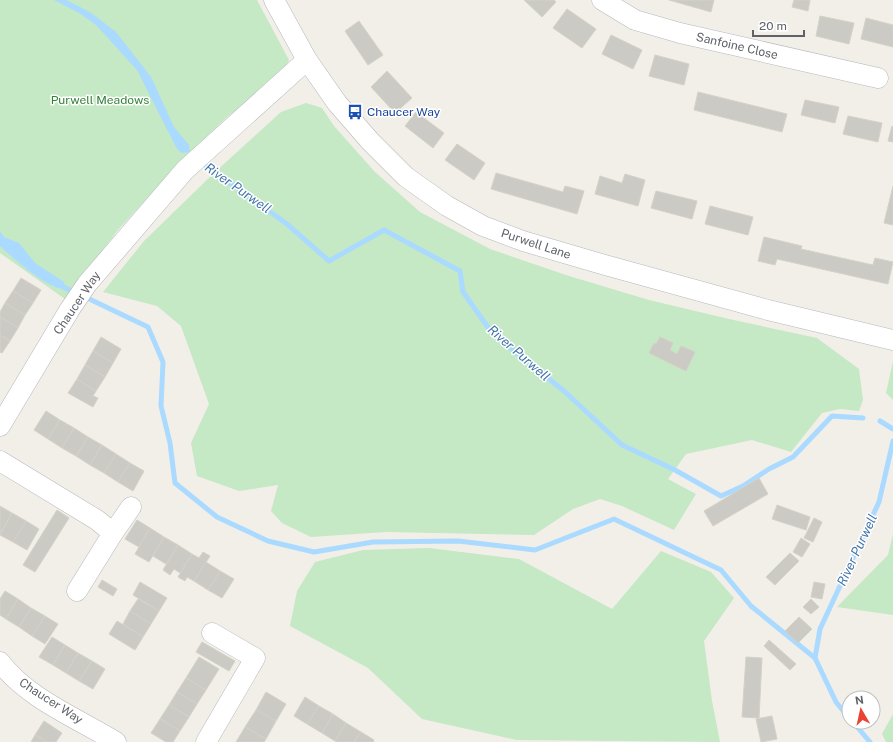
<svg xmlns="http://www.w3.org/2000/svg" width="893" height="742" viewBox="0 0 893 742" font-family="'Public Sans',sans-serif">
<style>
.green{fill:#c5e8c5}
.water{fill:#aadaff}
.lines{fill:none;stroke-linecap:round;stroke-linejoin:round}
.stream{stroke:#aadaff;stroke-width:5}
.building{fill:#cccac5;stroke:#d6d1c6}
.minor-casing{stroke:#b5b8bc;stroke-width:21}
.minor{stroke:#fff;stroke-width:20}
.labels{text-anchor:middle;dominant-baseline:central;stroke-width:3;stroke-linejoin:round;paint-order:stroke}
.street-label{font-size:12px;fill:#5f6368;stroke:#fff}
.park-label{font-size:12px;fill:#348238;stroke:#fff}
.transit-label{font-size:12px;fill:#164399;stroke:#fff;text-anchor:start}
.water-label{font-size:13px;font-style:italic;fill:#4174aa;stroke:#fff}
</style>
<rect width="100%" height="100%" fill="#f1efe8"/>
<g class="green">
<polygon points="0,0 257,0 289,60 282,74 227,117 180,162 118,230 65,299 0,253"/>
<polygon points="306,103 322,108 334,126 375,172 420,212 490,249 569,276 649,300 729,319 817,338 859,369 863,400 859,411 840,409 822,413 791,452 752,440 686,454 668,479 696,494 674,530 622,506 600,499 573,509 534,535 386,532 311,537 282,523 271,511 278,485 239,491 197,476 191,443 209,404 181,326 157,306 103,292 144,241 214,173 281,112"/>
<polygon points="893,361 893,400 886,393"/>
<polygon points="893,534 893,615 837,607 888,555"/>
<polygon points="429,548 519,559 612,609 661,551 711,572 734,598 704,641 712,701 720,742 517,740 422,719 368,668 290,626 297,591 315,562 363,550"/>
<polygon points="893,714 893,742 886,742 882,734"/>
</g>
<g class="water">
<polygon points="54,0 66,0 90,12 116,32 151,77 174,127 189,145 190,152 181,153 176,147 137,70 96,25 79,13"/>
<path d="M0,231L4,237L19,243L35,263L64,282L65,288C50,292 11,256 0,246Z"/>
</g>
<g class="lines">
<g class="stream">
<polyline points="201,162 287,224 329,261 384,230 460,271 463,292 492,333 564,391 622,445 675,470 721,496 743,486 769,469 793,457 832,416 863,418"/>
<polyline points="59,285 76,293"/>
<polyline points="83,296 148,327 163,362 161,406 170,443 175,483 217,517 268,541 314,552 373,542 458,541 535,550 614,519 721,570 751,606 815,658 836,702 849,718"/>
<polyline points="880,421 893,429"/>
<polyline points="815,658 820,629 879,502 893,441"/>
<polyline points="853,722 870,742"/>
</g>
</g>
<g class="building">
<polygon points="524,0 554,0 556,2 542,17"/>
<polygon points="669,0 714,0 711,12"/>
<polygon points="794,0 810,0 808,11 792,7"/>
<polygon points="567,9 596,29 582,48 553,28"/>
<polygon points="820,16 854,23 849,44 816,36"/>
<polygon points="866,18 893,25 893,47 861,39"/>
<polygon points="359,21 383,55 368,65 345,31"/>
<polygon points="611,35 642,50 633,69 602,54"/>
<polygon points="655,55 689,64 684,85 649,76"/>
<polygon points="387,71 412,98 395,113 371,87"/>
<polygon points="698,92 787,114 782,132 694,110"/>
<polygon points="805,100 839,107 835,123 801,115"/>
<polygon points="416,112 444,133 433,148 405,126"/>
<polygon points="848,116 882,123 878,142 843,134"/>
<polygon points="892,126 893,127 893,142 888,141"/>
<polygon points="457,144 485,163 474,180 445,160"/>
<polygon points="496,173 563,192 565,186 584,191 577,214 491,189"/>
<polygon points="625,174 645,180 638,206 595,194 600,176 622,183"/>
<polygon points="893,186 893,225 884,223"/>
<polygon points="656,191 697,201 692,219 651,208"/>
<polygon points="710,206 753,217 748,235 705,224"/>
<polygon points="764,237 802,246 801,249 873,265 875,258 893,262 888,284 777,259 775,265 758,261"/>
<polygon points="21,278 41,290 33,303 13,291"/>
<polygon points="13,291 33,303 25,315 5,303"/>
<polygon points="5,303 25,315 18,328 0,317 0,312"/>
<polygon points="0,317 18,328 10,341 0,335"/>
<polygon points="0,335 10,341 2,353 0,352"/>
<polygon points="101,337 121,349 113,363 93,351"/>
<polygon points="660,337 673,343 670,350 677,354 681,346 695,352 686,371 649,353 654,343 656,344"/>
<polygon points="93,351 113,363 105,377 85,365"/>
<polygon points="85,365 105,377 96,391 77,379"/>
<polygon points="77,379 96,391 93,396 98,398 93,407 68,393"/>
<polygon points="46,411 60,420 48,439 34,430"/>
<polygon points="60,420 74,428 62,448 48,439"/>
<polygon points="74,428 88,437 76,456 62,448"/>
<polygon points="88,437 102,445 90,465 76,456"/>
<polygon points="102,445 116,454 104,473 90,465"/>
<polygon points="116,454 130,463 118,482 104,473"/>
<polygon points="130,463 144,471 133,491 118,482"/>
<polygon points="759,478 768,494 713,526 704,511"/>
<polygon points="777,505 810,517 806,530 772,519"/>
<polygon points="0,506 12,513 0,534"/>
<polygon points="57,510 69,518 35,572 23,565"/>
<polygon points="12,513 26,521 13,542 0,535"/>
<polygon points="814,518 822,522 813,542 804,538"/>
<polygon points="137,520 150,528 139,547 125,539"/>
<polygon points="26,521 39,529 27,550 13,542"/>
<polygon points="150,528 164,537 149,562 135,554"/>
<polygon points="164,537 178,545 166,564 153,556"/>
<polygon points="801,538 810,544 802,557 793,552"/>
<polygon points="178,545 192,554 180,573 174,569 170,575 163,570"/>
<polygon points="203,552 210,556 194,581 187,577 185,581 178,577 192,554 199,558"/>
<polygon points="790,553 799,561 775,585 766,577"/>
<polygon points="206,562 220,571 208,590 194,581"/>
<polygon points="220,571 234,579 222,598 208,590"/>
<polygon points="102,580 117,589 113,596 98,587"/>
<polygon points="140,582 167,598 159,611 133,595"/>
<polygon points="814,582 825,584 822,599 811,597"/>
<polygon points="5,591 18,599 6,619 0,615 0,599"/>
<polygon points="18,599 31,608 19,627 6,619"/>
<polygon points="138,599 159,611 151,624 130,611"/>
<polygon points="811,599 819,607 811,614 803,607"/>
<polygon points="31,608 45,616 32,636 19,627"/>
<polygon points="130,611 151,624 143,637 123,624"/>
<polygon points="45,616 58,624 45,644 32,636"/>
<polygon points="799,617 812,629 798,643 785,631"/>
<polygon points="117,621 143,637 135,650 109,634"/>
<polygon points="52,637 65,645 53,665 39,657"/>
<polygon points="769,640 796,664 790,670 764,646"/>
<polygon points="202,642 235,661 229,671 196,652"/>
<polygon points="65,645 78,653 66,673 53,665"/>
<polygon points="78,653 92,661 79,681 66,673"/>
<polygon points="199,657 219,669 206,690 186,678"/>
<polygon points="746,657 762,658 759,718 742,717"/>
<polygon points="92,661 105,669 93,689 79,681"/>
<polygon points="186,678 206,690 197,704 177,692"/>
<polygon points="177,692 197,704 189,717 169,705"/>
<polygon points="266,692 286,704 276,721 256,710"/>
<polygon points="305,697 319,706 307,724 294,716"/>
<polygon points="169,705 189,717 180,731 160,719"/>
<polygon points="319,706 333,714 322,733 307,724"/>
<polygon points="256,710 276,721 266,739 245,727"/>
<polygon points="333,714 346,723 335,741 322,733"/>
<polygon points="772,716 777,739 761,742 756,719"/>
<polygon points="160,719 180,731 173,742 166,742 151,733"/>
<polygon points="44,721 62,733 56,742 47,742 35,735"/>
<polygon points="346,723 361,732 354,742 337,742 335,741"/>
<polygon points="245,727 266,739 264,742 236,742"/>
<polygon points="361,732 374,740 373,742 354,742"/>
<polygon points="35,735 47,742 31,742"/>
</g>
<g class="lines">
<defs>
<g id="minor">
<polyline points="274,0 307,60 337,103 370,141 406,177 447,206 483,226 523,241 605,265 768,310 893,340"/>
<polyline points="602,0 635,20 680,33 878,78"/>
<polyline points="0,426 70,309 87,284 185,170 307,60"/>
<polyline points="0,461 97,520 113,533 77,591"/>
<polyline points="113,533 131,507"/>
<path d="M0,662C28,699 77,718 116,742"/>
<polyline points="206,742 255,658 212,633"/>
</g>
</defs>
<use href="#minor" class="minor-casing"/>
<use href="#minor" class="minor"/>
</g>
<defs>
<symbol id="bus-bare" viewBox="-9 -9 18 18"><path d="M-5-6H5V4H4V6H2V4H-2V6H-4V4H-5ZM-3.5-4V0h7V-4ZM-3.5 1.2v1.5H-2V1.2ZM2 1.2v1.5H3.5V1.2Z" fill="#1a4fb4" stroke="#fff" stroke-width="2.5" paint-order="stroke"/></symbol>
</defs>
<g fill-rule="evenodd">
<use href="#bus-bare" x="344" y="101" width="22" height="22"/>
</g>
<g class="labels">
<g class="street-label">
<text transform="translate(737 46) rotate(13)">Sanfoine Close</text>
<text transform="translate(536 244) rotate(18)">Purwell Lane</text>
<text transform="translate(77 303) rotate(-56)">Chaucer Way</text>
<text transform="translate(51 701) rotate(33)">Chaucer Way</text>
</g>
<g class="park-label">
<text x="100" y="100">Purwell Meadows</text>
</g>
<g class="transit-label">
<text x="367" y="112">Chaucer Way</text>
</g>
<g class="water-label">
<text transform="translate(238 188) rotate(35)">River Purwell</text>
<text transform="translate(519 353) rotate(41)">River Purwell</text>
<text transform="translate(857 550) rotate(-65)">River Purwell</text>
</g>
</g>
<g transform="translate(861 710) rotate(351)"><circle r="19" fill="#ffffff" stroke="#bfc1c3"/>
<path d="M0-3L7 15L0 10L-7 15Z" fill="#ea4335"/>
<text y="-6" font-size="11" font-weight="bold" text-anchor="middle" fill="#5f6368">N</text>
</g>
<path d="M753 30v6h51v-6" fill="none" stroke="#5f6368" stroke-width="2"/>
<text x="759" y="30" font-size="12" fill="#5f6368" stroke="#ffffff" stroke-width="3" paint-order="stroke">20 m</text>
</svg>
